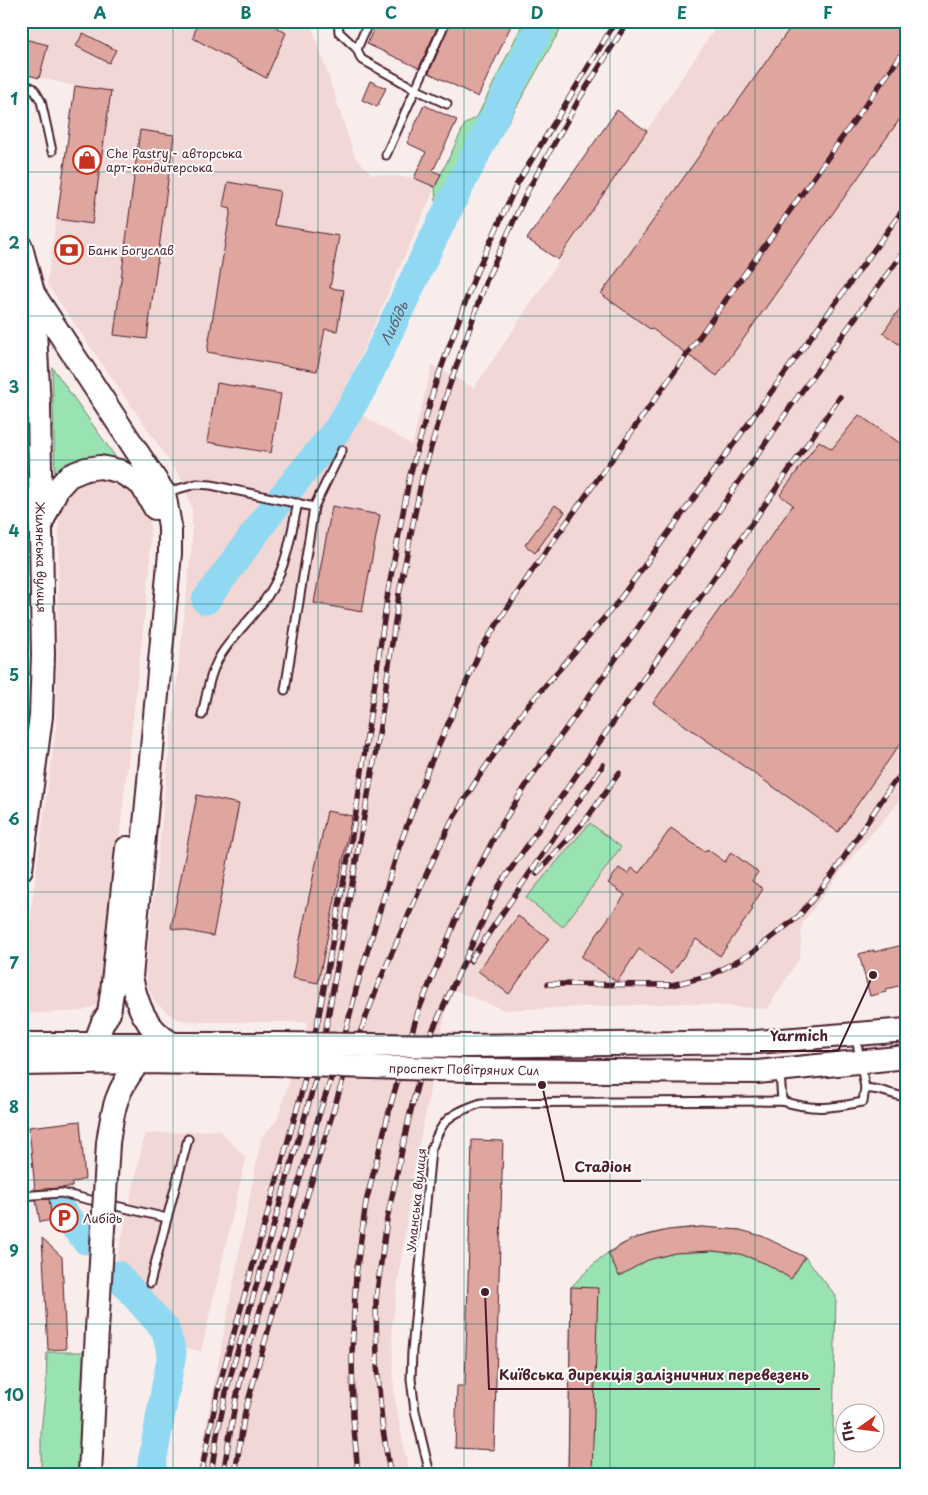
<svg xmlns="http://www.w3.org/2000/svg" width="928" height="1495" viewBox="0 0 928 1495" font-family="'Playpen Sans',sans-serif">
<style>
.built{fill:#f1d7d5}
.green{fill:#99e2b1;stroke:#72806e}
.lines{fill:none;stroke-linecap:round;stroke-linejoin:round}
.river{stroke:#91d9f2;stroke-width:29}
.building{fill:#dfa59f;stroke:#4a1f2b}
.service-casing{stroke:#4a1f2b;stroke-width:11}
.primary-casing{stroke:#4a1f2b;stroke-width:26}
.service{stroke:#fff;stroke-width:7}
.primary{stroke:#fff;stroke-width:22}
.tram{stroke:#4a1f2b;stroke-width:1}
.rail-casing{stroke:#4a1f2b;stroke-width:5.5}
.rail{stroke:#fff;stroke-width:4;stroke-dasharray:11;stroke-linecap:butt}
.primary-bridge-casing{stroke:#4a1f2b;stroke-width:26;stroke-linecap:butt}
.primary-bridge{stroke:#fff;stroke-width:22}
.grid{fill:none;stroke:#0f766e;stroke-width:1;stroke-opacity:0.55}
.labels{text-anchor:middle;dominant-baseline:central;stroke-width:4;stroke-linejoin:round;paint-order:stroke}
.poi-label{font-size:12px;fill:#4a1f2b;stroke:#fff;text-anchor:start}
.street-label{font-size:12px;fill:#4a1f2b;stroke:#fff}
.water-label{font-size:14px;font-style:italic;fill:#5f5767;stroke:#fff}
.leader{fill:none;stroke:#4a1f2b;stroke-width:2}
.callout-dot{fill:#4a1f2b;stroke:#fff;stroke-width:2}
.callout-label{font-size:14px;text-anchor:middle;font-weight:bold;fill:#4a1f2b;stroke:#fff;stroke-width:4;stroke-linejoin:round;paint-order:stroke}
.neatline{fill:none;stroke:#0f766e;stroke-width:2}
.grid-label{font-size:16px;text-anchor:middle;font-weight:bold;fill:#0f766e}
</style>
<rect width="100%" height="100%" fill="#f9edec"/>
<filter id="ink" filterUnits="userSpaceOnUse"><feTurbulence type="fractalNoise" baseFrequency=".02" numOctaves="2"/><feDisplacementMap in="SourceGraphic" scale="10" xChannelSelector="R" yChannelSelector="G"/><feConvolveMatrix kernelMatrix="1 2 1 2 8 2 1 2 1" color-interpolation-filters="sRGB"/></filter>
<g filter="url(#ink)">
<g class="built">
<polygon points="21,21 311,21 313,30 355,157 372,174 414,178 435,187 340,402 412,445 432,365 474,388 720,21 907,21 907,793 855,853 802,924 800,957 767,1009 687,1003 504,1010 449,988 445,1015 414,1170 392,1325 394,1393 404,1449 410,1474 197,1474 261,1138 277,1120 308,1022 202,1022 180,1020 169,1014 155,1002 147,985 146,968 192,542 192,508 181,478 47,284 75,86 21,73"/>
<polygon points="115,476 141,492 150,516 150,568 106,955 98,1005 82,1011 22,1014 28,932 56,728 59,509 74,486 92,477"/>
<polygon points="219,1130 246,1158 201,1351 185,1348 173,1337 171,1316 117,1259 145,1134"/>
</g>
<g class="green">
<polygon points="524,21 565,21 496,143 482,158 471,185 458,208 447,222 437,217 435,187 465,124 477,117"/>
<polygon points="52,367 119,462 55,476"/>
<polygon points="590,823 621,847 563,927 526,898"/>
<path d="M702,1227L740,1230L805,1257L836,1296L832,1474H568L571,1287C583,1275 595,1261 609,1252C637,1233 669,1229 702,1227Z"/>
<polygon points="47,1352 90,1352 79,1474 41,1474 41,1431 46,1385"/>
</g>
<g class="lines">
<g class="river">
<path id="s1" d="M206,600L275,506L337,430L362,389L430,245L543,21"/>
<polyline points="58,1207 86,1240"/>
<polyline points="117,1275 165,1329 172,1353 150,1474"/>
</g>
</g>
<g class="building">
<polygon points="198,21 266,21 286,33 266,78 193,38"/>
<polygon points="377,21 440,21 419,68 367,44"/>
<polygon points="451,21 513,21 478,97 429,73"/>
<polygon points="795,21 907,21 907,109 717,376 651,328 650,329 601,294"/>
<polygon points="83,33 116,50 109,63 76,46"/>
<polygon points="21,38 48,45 39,78 21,73"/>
<polygon points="370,81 386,88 377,107 362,100"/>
<polygon points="75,86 111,91 92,224 57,219"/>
<polygon points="424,105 457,120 433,171 441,174 435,187 414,178 426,152 407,143"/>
<polygon points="617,110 647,131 558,260 527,239"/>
<polygon points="140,130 174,135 147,339 114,335"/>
<polygon points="228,182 280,191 274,225 339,236 330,288 344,290 337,331 325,329 317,371 207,352 231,208 223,206"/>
<polygon points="907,298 907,350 883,333"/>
<polygon points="217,383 281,394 271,453 207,442"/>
<polygon points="859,415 907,448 907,734 838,832 653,703 793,505 780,495 819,441 832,449"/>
<polygon points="555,505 565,512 535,553 525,545"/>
<polygon points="332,506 380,515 362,612 314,603"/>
<polygon points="197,795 239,804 213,936 171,928"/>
<polygon points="327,811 352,816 318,983 292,978"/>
<polygon points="671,828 705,852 707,849 725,862 731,852 758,872 752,881 763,889 751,908 753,909 720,956 696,939 672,973 639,949 617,982 581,957 625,895 608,883 619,868 628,874 632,868 639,873"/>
<polygon points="518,916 549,938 509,994 478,971"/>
<polygon points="907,944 907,984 886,989 886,992 870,996 859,954 874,950 874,952"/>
<polygon points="80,1121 85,1179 72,1183 72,1187 35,1190 29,1127"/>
<polygon points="472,1140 503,1141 494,1450 455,1448 457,1386 465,1386"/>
<polygon points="49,1199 52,1220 40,1222 36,1200"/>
<polygon points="702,1227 740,1230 762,1236 805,1257 791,1279 767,1264 740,1254 712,1251 675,1253 648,1260 619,1276 608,1253 632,1239 668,1230"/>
<polygon points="42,1238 62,1257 66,1349 48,1350"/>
<polygon points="571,1287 598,1288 592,1474 568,1474"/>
</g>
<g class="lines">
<defs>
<g id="service">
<polyline points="338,21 339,32 357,49 361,59 415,89 447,104"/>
<polyline points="357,49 369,21"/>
<polyline points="21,83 33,88 41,101 52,151"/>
<polyline points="386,155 446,21"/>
<polyline points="167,492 196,484 211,485 314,507"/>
<polyline points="285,690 314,507 342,450"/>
<path d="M202,715C207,693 210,669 224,650C242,625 266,605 278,577C289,554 292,528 298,503"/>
<polyline points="780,1073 782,1101"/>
<polyline points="865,1088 879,1090 907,1098"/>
<polyline points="21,1196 61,1193 167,1218"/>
<polyline points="150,1283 188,1139"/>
<path d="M430,1474L415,1411L411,1379L412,1351L431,1150C442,1119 449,1114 481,1103L782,1101C814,1111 830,1108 863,1102L865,1088L856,1037"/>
</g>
<g id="primary">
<path id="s2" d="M21,247L33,293L39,407L43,655L41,716L21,869"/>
<path d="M33,293L164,493L170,526V553L131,977C137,1005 145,1028 171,1043"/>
<polyline points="41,524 57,489 69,476 86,469 100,467 119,471 141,484 155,508"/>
<polyline points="95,1043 103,1022 109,1013 112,992 127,848"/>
<polyline points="21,1044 277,1044"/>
<polyline points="468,1046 756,1042 907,1030"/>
<polyline points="21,1064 139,1062 273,1064"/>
<polyline points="469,1070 757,1072 907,1057"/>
<path d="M108,1143C113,1108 116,1090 139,1062"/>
<polyline points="90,1474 97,1330"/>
</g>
</defs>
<use href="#service" class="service-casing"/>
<use href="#primary" class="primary-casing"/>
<use href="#service" class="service"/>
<use href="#primary" class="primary"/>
<polyline class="tram" points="21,369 21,720"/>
<defs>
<g id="rail">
<polyline points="537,873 585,821 619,773"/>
<polyline points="470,961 603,765"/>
<polyline points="548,984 672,985 711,975 752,953 799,916 833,874 891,786 907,768"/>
<polyline points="201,1474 219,1386 302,1091 318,1020 355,819 388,592 410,475 435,385 476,273 517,184 616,21"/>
<polyline points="211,1474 217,1435 227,1388 319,1067 379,734 399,594 422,478 448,390 486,281 527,192 578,101 628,21"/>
<polyline points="223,1474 236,1399 249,1347 320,1112 343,1042 358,982 399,847 428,769 482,647 534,568 907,47"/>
<polyline points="235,1474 245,1412 293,1242 345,1073 378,985 426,875 451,822 476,781 525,709 617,603 746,427 907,204"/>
<polyline points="358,1474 353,1417 352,1353 356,1275 366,1202 392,1100 418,1012 471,883 497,832 532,776 647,615 791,406 907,247"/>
<polyline points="390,1474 382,1423 377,1365 376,1299 387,1219 409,1118 429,1038 499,886 840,397"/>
</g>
</defs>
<use href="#rail" class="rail-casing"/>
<use href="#rail" class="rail"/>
<defs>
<g id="primary-bridge">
<polyline points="277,1044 468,1046"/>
<polyline points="273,1064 469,1070"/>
<polyline points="97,1330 108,1143"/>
</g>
</defs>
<use href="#primary-bridge" class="primary-bridge-casing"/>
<use href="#primary-bridge" class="primary-bridge"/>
</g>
</g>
<path class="grid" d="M173,21V1474M318,21V1474M464,21V1474M610,21V1474M755,21V1474M21,172H907M21,316H907M21,460H907M21,604H907M21,748H907M21,892H907M21,1036H907M21,1180H907M21,1324H907"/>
<defs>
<symbol id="shop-ring" viewBox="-11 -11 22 22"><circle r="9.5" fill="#fff" stroke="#c8321e" stroke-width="1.5"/><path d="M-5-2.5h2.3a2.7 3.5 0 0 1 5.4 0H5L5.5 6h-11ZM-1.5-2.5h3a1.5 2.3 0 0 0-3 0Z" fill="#c8321e"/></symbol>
<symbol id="bank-ring" viewBox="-11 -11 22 22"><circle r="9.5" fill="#fff" stroke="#c8321e" stroke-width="1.5"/><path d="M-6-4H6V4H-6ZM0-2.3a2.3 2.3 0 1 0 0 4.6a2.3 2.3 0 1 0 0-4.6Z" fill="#c8321e"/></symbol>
<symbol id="parking-ring" viewBox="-11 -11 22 22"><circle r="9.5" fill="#fff" stroke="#c8321e" stroke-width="1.5"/><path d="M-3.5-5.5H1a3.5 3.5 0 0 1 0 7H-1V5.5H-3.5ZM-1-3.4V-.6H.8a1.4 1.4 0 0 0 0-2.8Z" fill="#c8321e"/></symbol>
</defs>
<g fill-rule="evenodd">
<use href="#shop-ring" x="71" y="144" width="32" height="32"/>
<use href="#bank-ring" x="53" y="234" width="32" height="32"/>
<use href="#parking-ring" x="48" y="1202" width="32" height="32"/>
</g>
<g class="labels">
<g class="poi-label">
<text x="106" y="153">Che Pastry - авторська<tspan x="106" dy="14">арт-кондитерська</tspan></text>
<text x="88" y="250">Банк Богуслав</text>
<text x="83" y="1218">Либідь</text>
</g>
<g class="street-label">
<text stroke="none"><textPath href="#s2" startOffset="312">Жилянська вулиця</textPath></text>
<text transform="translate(464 1069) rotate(1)">проспект Повітряних Сил</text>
<text transform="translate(416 1200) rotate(-84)">Уманська вулиця</text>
</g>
<g class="water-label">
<text stroke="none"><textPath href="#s1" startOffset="336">Либідь</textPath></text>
</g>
</g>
<path class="leader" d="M873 975L838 1051H760M542 1085L564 1181H641M485 1292L489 1389H820"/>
<g class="callout-dot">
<circle cx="873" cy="975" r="5"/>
<circle cx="542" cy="1085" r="5"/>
<circle cx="485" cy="1292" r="5"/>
</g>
<g class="callout-label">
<text x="799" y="1041">Yarmich</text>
<text x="603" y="1172">Стадіон</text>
<text x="654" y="1380">Київська дирекція залізничних перевезень</text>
</g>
<rect width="928" height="1495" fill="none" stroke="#fff" stroke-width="55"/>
<g transform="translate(860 1428) rotate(256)"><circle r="24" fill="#ffffff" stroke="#b7a5aa"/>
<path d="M0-4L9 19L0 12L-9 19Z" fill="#c8321e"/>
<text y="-8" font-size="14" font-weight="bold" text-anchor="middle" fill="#4a1f2b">Пн</text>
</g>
<rect x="28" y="28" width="872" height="1440" class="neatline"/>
<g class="grid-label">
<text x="100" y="19">A</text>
<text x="246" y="19">B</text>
<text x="391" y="19">C</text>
<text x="537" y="19">D</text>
<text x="682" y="19">E</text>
<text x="828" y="19">F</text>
<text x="14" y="105">1</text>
<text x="14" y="249">2</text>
<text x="14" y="393">3</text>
<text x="14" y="537">4</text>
<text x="14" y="681">5</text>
<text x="14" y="825">6</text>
<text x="14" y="969">7</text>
<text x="14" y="1113">8</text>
<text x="14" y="1257">9</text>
<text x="14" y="1401">10</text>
</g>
</svg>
